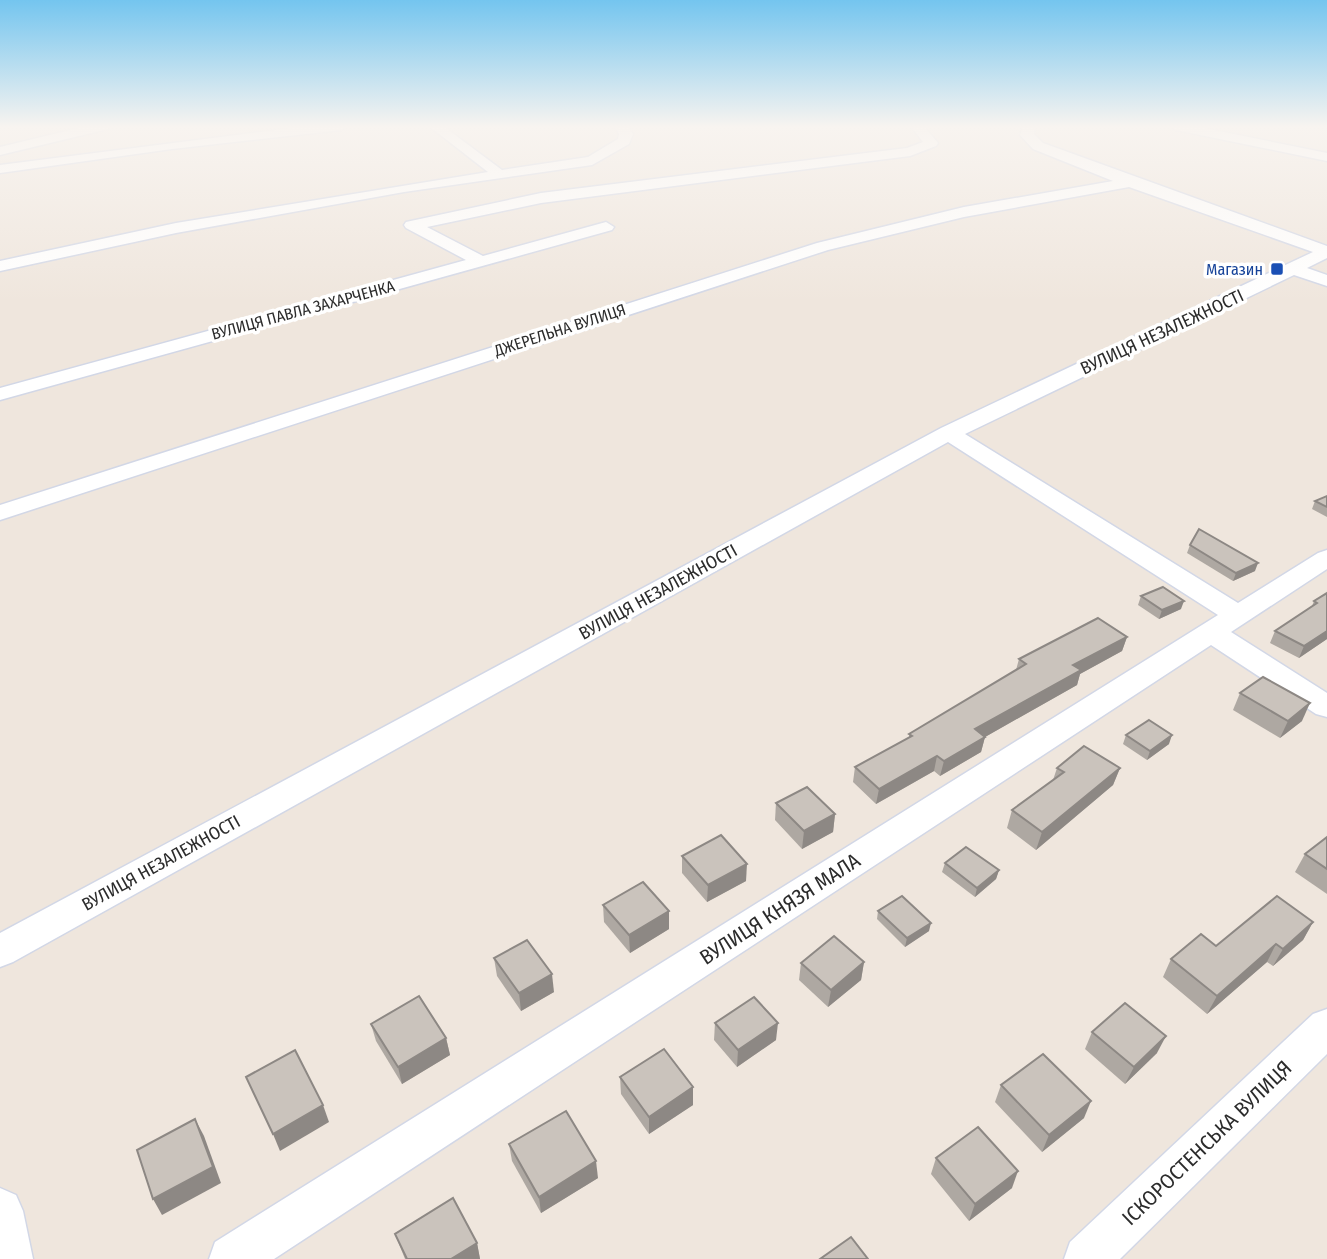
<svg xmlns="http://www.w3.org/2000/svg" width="1327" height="1259" viewBox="0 0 1327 1259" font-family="'Fira Sans Condensed',sans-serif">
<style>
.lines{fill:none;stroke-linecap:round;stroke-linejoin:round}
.street-casing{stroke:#d2d7e6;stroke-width:3}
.street{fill:#fff;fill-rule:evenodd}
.wall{fill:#aea8a2}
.shaded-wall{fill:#8d8884}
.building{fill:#cac3bc;stroke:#8d8884;stroke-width:2}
.transit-dot{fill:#1a4fb4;stroke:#fff;stroke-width:2.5}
.labels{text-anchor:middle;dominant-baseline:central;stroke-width:7;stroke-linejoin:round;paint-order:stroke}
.far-transit-label{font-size:16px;fill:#164399;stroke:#fff;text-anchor:end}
.far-street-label{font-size:16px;fill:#2c2c2c;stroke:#fff}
.street-label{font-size:18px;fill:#2c2c2c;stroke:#fff}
.near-street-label{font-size:21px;fill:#2c2c2c;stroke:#fff}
</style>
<rect width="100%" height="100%" fill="#efe6dd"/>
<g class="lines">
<defs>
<g id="street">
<polygon points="87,126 109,126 108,129 0,155 0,147"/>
<polygon points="308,126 348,126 342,130 172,149 0,173 0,165"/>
<polygon points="429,126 443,126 502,170 588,157 618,139 619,134 615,126 627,126 633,134 629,144 592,165 404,192 176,233 0,271 0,261 176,223 488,172"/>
<polygon points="915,126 928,126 926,129 938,143 936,146 910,156 541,203 427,227 483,256 606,222 614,227 612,230 0,400 0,388 466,260 406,228 404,225 406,222 541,193 907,148 923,142 913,129"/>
<polygon points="1023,126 1035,126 1034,134 1043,143 1327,246 1327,258 1307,268 1327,275 1327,286 1294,275 965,434 1238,603 1318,553 1327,550 1327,569 1231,632 1327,693 1327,717 1316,714 1211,645 274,1259 209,1259 215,1242 1218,615 948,442 13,962 0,967 0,933 941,428 1313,252 1129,187 964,217 828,250 0,520 0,505 817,243 964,207 1113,181 1033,149 1020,135"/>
<polygon points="1170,126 1194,126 1327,153 1327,161 1176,130"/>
<polygon points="1327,1009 1327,1054 1120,1259 1064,1259 1070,1242 1313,1014"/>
<polygon points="0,1188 16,1195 23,1211 33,1259 0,1259"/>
</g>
</defs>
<use href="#street" class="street-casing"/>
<use href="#street" class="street"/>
</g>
<g class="wall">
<polygon points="1327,496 1327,517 1312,509 1315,501"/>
<polygon points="1190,545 1255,571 1233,581 1187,553"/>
<polygon points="1327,593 1327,639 1299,658 1270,643 1275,631 1312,606 1314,601"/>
<polygon points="1141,596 1181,609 1159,619 1138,605"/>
<polygon points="1127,637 1122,651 1080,674 1077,685 985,737 981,752 940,776 934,771 876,804 853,782 855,767 909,738 909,734 1016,670 1019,659"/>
<polygon points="1240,693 1302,721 1280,738 1233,710"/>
<polygon points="1126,735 1169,744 1147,760 1123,744"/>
<polygon points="1057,768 1120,768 1113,785 1036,850 1007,828 1012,810 1053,780"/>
<polygon points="776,803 835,814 833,832 802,849 775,820"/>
<polygon points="1327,837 1327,894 1295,872 1305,854"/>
<polygon points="682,856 746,881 707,902 682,873"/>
<polygon points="945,863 999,870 996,879 975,897 942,872"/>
<polygon points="603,905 669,911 669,929 630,953 604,922"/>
<polygon points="878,911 929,931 905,947 877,919"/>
<polygon points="1313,922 1303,940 1273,966 1267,962 1207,1014 1163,977 1171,959 1216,946"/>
<polygon points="494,958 554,992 521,1011 497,976"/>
<polygon points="864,962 861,980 828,1007 799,980 801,963"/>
<polygon points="715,1023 776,1040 737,1067 714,1040"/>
<polygon points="371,1024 446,1038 450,1055 402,1084 376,1041"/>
<polygon points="1092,1032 1157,1053 1125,1084 1085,1049"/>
<polygon points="620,1077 693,1105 649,1134 621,1094"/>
<polygon points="1001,1085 1084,1118 1042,1152 995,1102"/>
<polygon points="509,1144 598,1178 541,1213 512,1161"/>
<polygon points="936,1158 1012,1188 969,1221 931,1174"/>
<polygon points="395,1234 477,1243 480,1259 405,1259"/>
</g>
<g class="shaded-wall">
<polygon points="1258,563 1255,571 1233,581 1236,573"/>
<polygon points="1184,601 1181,609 1159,619 1162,610"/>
<polygon points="1327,631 1327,639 1299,658 1304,646"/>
<polygon points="1127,637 1122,651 1080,674 1077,685 985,737 981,752 940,776 944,761 975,729 1073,665"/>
<polygon points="1310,703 1302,721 1280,738 1288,721"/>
<polygon points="1172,735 1169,744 1147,760 1150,751"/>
<polygon points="937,756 934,771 876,804 879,789"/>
<polygon points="1120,768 1113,785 1036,850 1042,832"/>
<polygon points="835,814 833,832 802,849 804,831"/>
<polygon points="747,864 746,881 707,902 708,885"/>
<polygon points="999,870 996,879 975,897 977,888"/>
<polygon points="669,911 669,929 630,953 629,935"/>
<polygon points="1313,922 1303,940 1273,966 1283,949"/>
<polygon points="931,923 929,931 905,947 907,938"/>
<polygon points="1276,944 1267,962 1207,1014 1217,996"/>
<polygon points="864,962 861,980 828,1007 831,990"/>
<polygon points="552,974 554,992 521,1011 519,993"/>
<polygon points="778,1023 776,1040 737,1067 738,1050"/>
<polygon points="1166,1036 1157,1053 1125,1084 1134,1067"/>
<polygon points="446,1038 450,1055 402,1084 398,1067"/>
<polygon points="693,1087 693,1105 649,1134 649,1117"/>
<polygon points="1091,1101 1084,1118 1042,1152 1049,1135"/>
<polygon points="323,1105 329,1122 280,1151 273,1134"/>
<polygon points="195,1119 204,1136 221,1183 162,1215 153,1199"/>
<polygon points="596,1161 598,1178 541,1213 539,1197"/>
<polygon points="1018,1171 1012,1188 969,1221 975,1204"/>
<polygon points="477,1243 480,1259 451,1259"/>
</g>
<g class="building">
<polygon points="1327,496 1327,507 1315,501"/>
<polygon points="1199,529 1258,563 1236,573 1190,545"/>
<polygon points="1163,587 1184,601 1162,610 1141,596"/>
<polygon points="1327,593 1327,631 1304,646 1275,631 1317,603 1314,601"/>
<polygon points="1098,618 1127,637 1073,665 1081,670 975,729 985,737 944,761 937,756 879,789 855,767 912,736 909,734 1026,664 1019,659"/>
<polygon points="1263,677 1310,703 1288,721 1240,693"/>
<polygon points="1149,720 1172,735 1150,751 1126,735"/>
<polygon points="1084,746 1120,768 1042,832 1012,810 1064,772 1057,768"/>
<polygon points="807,787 835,814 804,831 776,803"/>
<polygon points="721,835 747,864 708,885 682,856"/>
<polygon points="1327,837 1327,869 1305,854"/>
<polygon points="966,847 999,870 977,888 945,863"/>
<polygon points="643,882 669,911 629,935 603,905"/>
<polygon points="902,896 931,923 907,938 878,911"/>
<polygon points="1277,896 1313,922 1283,949 1276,944 1217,996 1171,959 1201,934 1216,946"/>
<polygon points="834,936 864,962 831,990 801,963"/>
<polygon points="527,940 552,974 519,993 494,958"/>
<polygon points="419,996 446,1038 398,1067 371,1024"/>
<polygon points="754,997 778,1023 738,1050 715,1023"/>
<polygon points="1125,1003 1166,1036 1134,1067 1092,1032"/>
<polygon points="664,1049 693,1087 649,1117 620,1077"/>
<polygon points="295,1050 323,1105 273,1134 246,1077"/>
<polygon points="1043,1054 1091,1101 1049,1135 1001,1085"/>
<polygon points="566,1111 596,1161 539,1197 509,1144"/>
<polygon points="195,1119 213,1167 153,1199 137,1150"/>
<polygon points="978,1127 1018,1171 975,1204 936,1158"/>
<polygon points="453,1198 477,1243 451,1259 407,1259 395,1234"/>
<polygon points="851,1237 868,1259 820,1259"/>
</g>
<linearGradient id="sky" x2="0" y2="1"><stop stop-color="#74c5ef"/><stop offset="0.42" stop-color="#f8f4f0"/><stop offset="1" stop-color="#f8f4f0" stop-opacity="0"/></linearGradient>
<rect width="1327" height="302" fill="url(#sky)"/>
<rect class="transit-dot" x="1270" y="262" width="14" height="14" rx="3.5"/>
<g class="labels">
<g class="far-transit-label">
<text x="1263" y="269">Магазин</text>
</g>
<g class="far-street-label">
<text transform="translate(303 310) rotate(-15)">ВУЛИЦЯ ПАВЛА ЗАХАРЧЕНКА</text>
<text transform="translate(560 330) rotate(-18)">ДЖЕРЕЛЬНА ВУЛИЦЯ</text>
</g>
<g class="street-label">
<text transform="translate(1162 332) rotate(-25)">ВУЛИЦЯ НЕЗАЛЕЖНОСТІ</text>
<text transform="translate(658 592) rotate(-29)">ВУЛИЦЯ НЕЗАЛЕЖНОСТІ</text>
<text transform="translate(161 863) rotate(-29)">ВУЛИЦЯ НЕЗАЛЕЖНОСТІ</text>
</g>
<g class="near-street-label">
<text transform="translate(780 909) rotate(-33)">ВУЛИЦЯ КНЯЗЯ МАЛА</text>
<text transform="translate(1207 1143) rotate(-44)">ІСКОРОСТЕНСЬКА ВУЛИЦЯ</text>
</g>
</g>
</svg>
